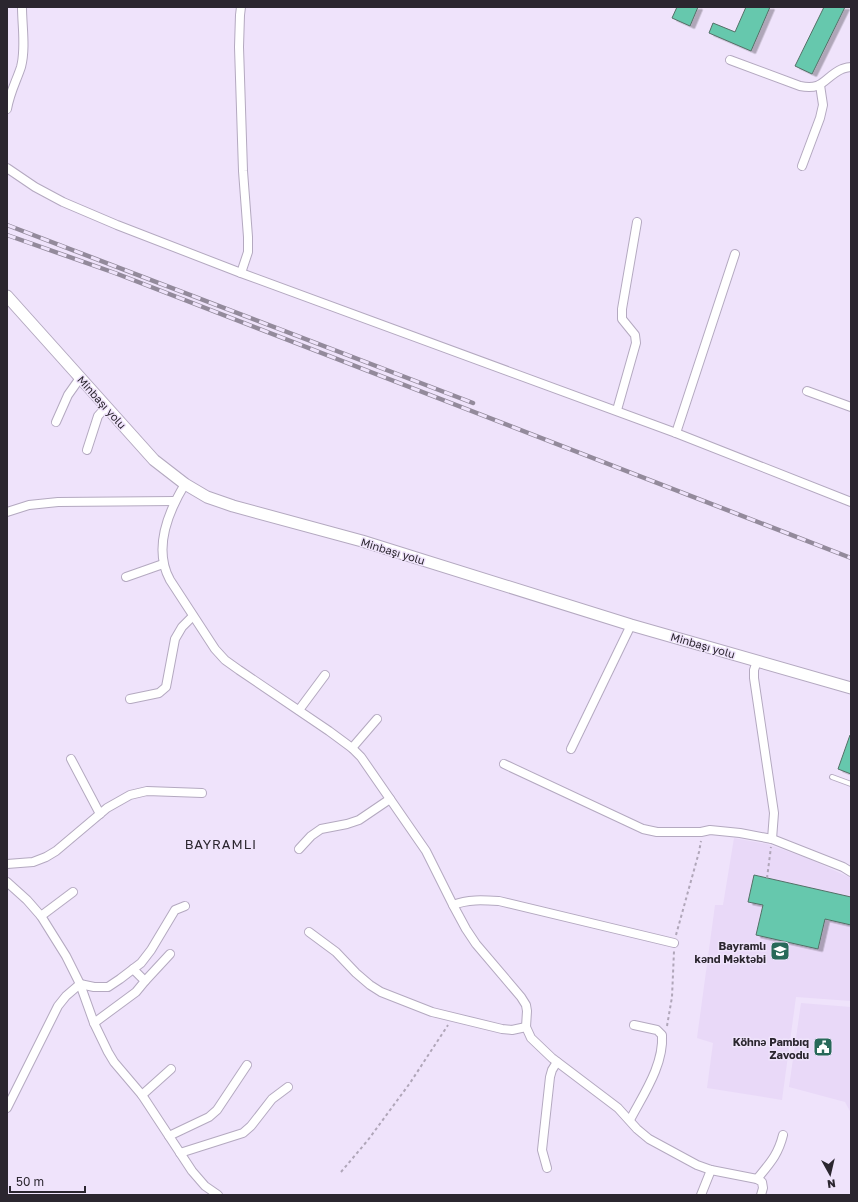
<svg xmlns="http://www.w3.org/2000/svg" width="858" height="1202" viewBox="0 0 858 1202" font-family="'Golos Text',sans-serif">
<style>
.built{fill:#e9d9f8}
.building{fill:#66c8ad;stroke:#547067;filter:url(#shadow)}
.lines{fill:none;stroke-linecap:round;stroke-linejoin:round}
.lane-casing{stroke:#b4a9c0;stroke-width:6}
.street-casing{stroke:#b4a9c0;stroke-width:10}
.secondary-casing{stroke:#b4a9c0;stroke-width:13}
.path{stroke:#b0a6b9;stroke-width:2;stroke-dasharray:3 3;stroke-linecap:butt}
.lane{stroke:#fff;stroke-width:4}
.street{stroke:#fff;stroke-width:8}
.secondary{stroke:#fff;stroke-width:11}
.rail-casing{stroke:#938a9b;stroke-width:4.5}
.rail{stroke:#efe3fb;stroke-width:3;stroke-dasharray:9;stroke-linecap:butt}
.labels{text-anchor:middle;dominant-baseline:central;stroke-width:3;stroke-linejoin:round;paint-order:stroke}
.street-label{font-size:11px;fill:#2b262f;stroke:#efe3fb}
.poi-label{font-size:11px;font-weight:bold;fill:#2b262f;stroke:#efe3fb;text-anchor:end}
.quarter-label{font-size:13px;letter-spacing:1px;fill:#2b262f;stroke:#efe3fb}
</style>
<defs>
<filter id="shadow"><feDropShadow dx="4.5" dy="2.5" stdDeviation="0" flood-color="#0004"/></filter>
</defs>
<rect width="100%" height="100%" fill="#efe3fb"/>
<g class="built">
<polygon points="734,838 767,844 807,858 851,878 851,1001 796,997 782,1100 707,1088 713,1043 697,1038 715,905 723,905"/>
<polygon points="801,1003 851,1007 851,1113 845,1102 789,1087"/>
</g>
<g class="building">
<polygon points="677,7 698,7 690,26 672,18"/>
<polygon points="746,7 770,7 751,51 709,33 713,23 735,32"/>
<polygon points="824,7 845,7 812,74 795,66"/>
<polygon points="850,735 851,735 851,774 838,769"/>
<polygon points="754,875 851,897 851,925 825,919 818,949 756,935 763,905 748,902"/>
</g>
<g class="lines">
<defs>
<polyline id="lane" points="832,777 851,784"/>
<g id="street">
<path d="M730,60L800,86C824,91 824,77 842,69C845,68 848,67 851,67"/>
<path d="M7,109C10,92 16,82 21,67C26,48 22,26 22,7"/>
<polyline points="802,166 820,118 823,105 820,85"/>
<polyline points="7,168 35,187 63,202 117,225 241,273 676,433 851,502"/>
<polyline points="241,273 248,252 248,237 243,171 239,47 240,15 241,7"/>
<polyline points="807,391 851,407"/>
<polyline points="617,410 636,343 635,335 622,319 622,309 637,222"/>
<polyline points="56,422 68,395 80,378"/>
<polyline points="676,433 735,254"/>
<polyline points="87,450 98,416 106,407"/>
<path d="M185,484C168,512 153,549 170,580L215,649L225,660L239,670L329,731L352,748L361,757L426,851L453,905L466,929L476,944L521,997L526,1005L527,1011L526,1027L531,1038L552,1058L618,1108L637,1129L649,1139L697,1165L711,1170L757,1179L762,1182L763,1188L761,1195"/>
<polyline points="7,512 29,505 58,502 175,501"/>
<polyline points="126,577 163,564"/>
<polyline points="757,661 754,670 754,678 774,813 772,839"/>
<polyline points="130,699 159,693 166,687 175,639 182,627 193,616"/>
<polyline points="299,710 325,675"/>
<polyline points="352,748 377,719"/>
<polyline points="571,749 631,625"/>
<polyline points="71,759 100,814"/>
<polyline points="504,764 643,829 657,832 701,832 710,830 740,833 772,839 843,867 851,872"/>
<polyline points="299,849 311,836 321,829 347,824 359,820 390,799"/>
<polyline points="7,864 33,862 46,857 56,851 107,808 130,795 147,791 202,793"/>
<polyline points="7,882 27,900 41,916 66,956 80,984 94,1023 108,1052 114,1062 142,1095 192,1171 205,1186 218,1195"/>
<path d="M453,905C468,899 483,900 499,901L674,943"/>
<polyline points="41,916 73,892"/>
<polyline points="309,932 336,952 356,973 370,985 381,992 432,1012 502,1029 512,1030 526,1027"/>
<polyline points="145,981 170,954"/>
<polyline points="94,1023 136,992 145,981 133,969"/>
<polyline points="142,1095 171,1069"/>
<polyline points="7,1108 58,1006 66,996 80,984 94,987 108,987 120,979 141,963 151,950 175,910 185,906"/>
<path d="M630,1120C643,1095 664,1065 662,1035L657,1030L634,1025"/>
<polyline points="169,1136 209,1117 217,1110 247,1065"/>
<polyline points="180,1153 243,1133 251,1126 272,1099 288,1087"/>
<polyline points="547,1168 542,1150 550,1077 552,1070 557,1062"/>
<path d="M757,1179C770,1163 778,1155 783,1135"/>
<polyline points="701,1195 711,1170"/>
</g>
<polyline id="secondary" points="7,296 154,460 185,484 207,497 233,506 362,541 631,625 851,688"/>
</defs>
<use href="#lane" class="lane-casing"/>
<use href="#street" class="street-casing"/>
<use href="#secondary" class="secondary-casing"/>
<g class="path">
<polyline points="767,878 771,847"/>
<polyline points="676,935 699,852 701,841"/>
<polyline points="667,1026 672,997 674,951"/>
<polyline points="341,1172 368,1140 410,1083 448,1025"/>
</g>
<use href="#lane" class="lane"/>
<use href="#street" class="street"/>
<use href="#secondary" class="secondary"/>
<defs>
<g id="rail">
<polyline points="7,225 473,403"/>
<polyline points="7,235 115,273 851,558"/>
</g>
</defs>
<use href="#rail" class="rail-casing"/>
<use href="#rail" class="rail"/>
</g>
<defs>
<symbol id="school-square" viewBox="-11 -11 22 22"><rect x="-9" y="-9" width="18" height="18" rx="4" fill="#286959" stroke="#efe3fb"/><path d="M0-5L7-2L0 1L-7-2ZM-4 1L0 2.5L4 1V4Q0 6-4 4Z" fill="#fff"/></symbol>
<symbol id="civic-square" viewBox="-11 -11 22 22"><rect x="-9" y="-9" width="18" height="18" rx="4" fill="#286959" stroke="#efe3fb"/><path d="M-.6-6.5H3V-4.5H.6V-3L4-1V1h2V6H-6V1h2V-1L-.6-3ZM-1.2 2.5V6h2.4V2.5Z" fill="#fff"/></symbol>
</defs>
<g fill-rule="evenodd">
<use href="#school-square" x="769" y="940" width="22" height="22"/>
<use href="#civic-square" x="812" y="1036" width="22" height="22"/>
</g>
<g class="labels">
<g class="street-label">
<text transform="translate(102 402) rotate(48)">Minbaşı yolu</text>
<text transform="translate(393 551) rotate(17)">Minbaşı yolu</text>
<text transform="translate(703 645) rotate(16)">Minbaşı yolu</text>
</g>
<g class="poi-label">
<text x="766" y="945">Bayramlı<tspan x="766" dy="13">kənd Məktəbi</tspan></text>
<text x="809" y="1041">Köhnə Pambıq<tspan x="809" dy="13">Zavodu</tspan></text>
</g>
<g class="quarter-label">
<text x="221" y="844">BAYRAMLI</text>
</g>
</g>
<rect width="858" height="1202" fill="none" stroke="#2b262f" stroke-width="16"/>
<g transform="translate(830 1174) rotate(172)" stroke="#efe3fb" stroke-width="3" paint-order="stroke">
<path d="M0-3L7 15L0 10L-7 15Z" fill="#2b262f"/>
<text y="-6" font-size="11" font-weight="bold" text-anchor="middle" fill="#2b262f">N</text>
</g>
<path d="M10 1186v6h75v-6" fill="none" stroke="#2b262f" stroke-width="2"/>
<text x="16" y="1186" font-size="12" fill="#2b262f" stroke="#efe3fb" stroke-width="3" paint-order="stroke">50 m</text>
</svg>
